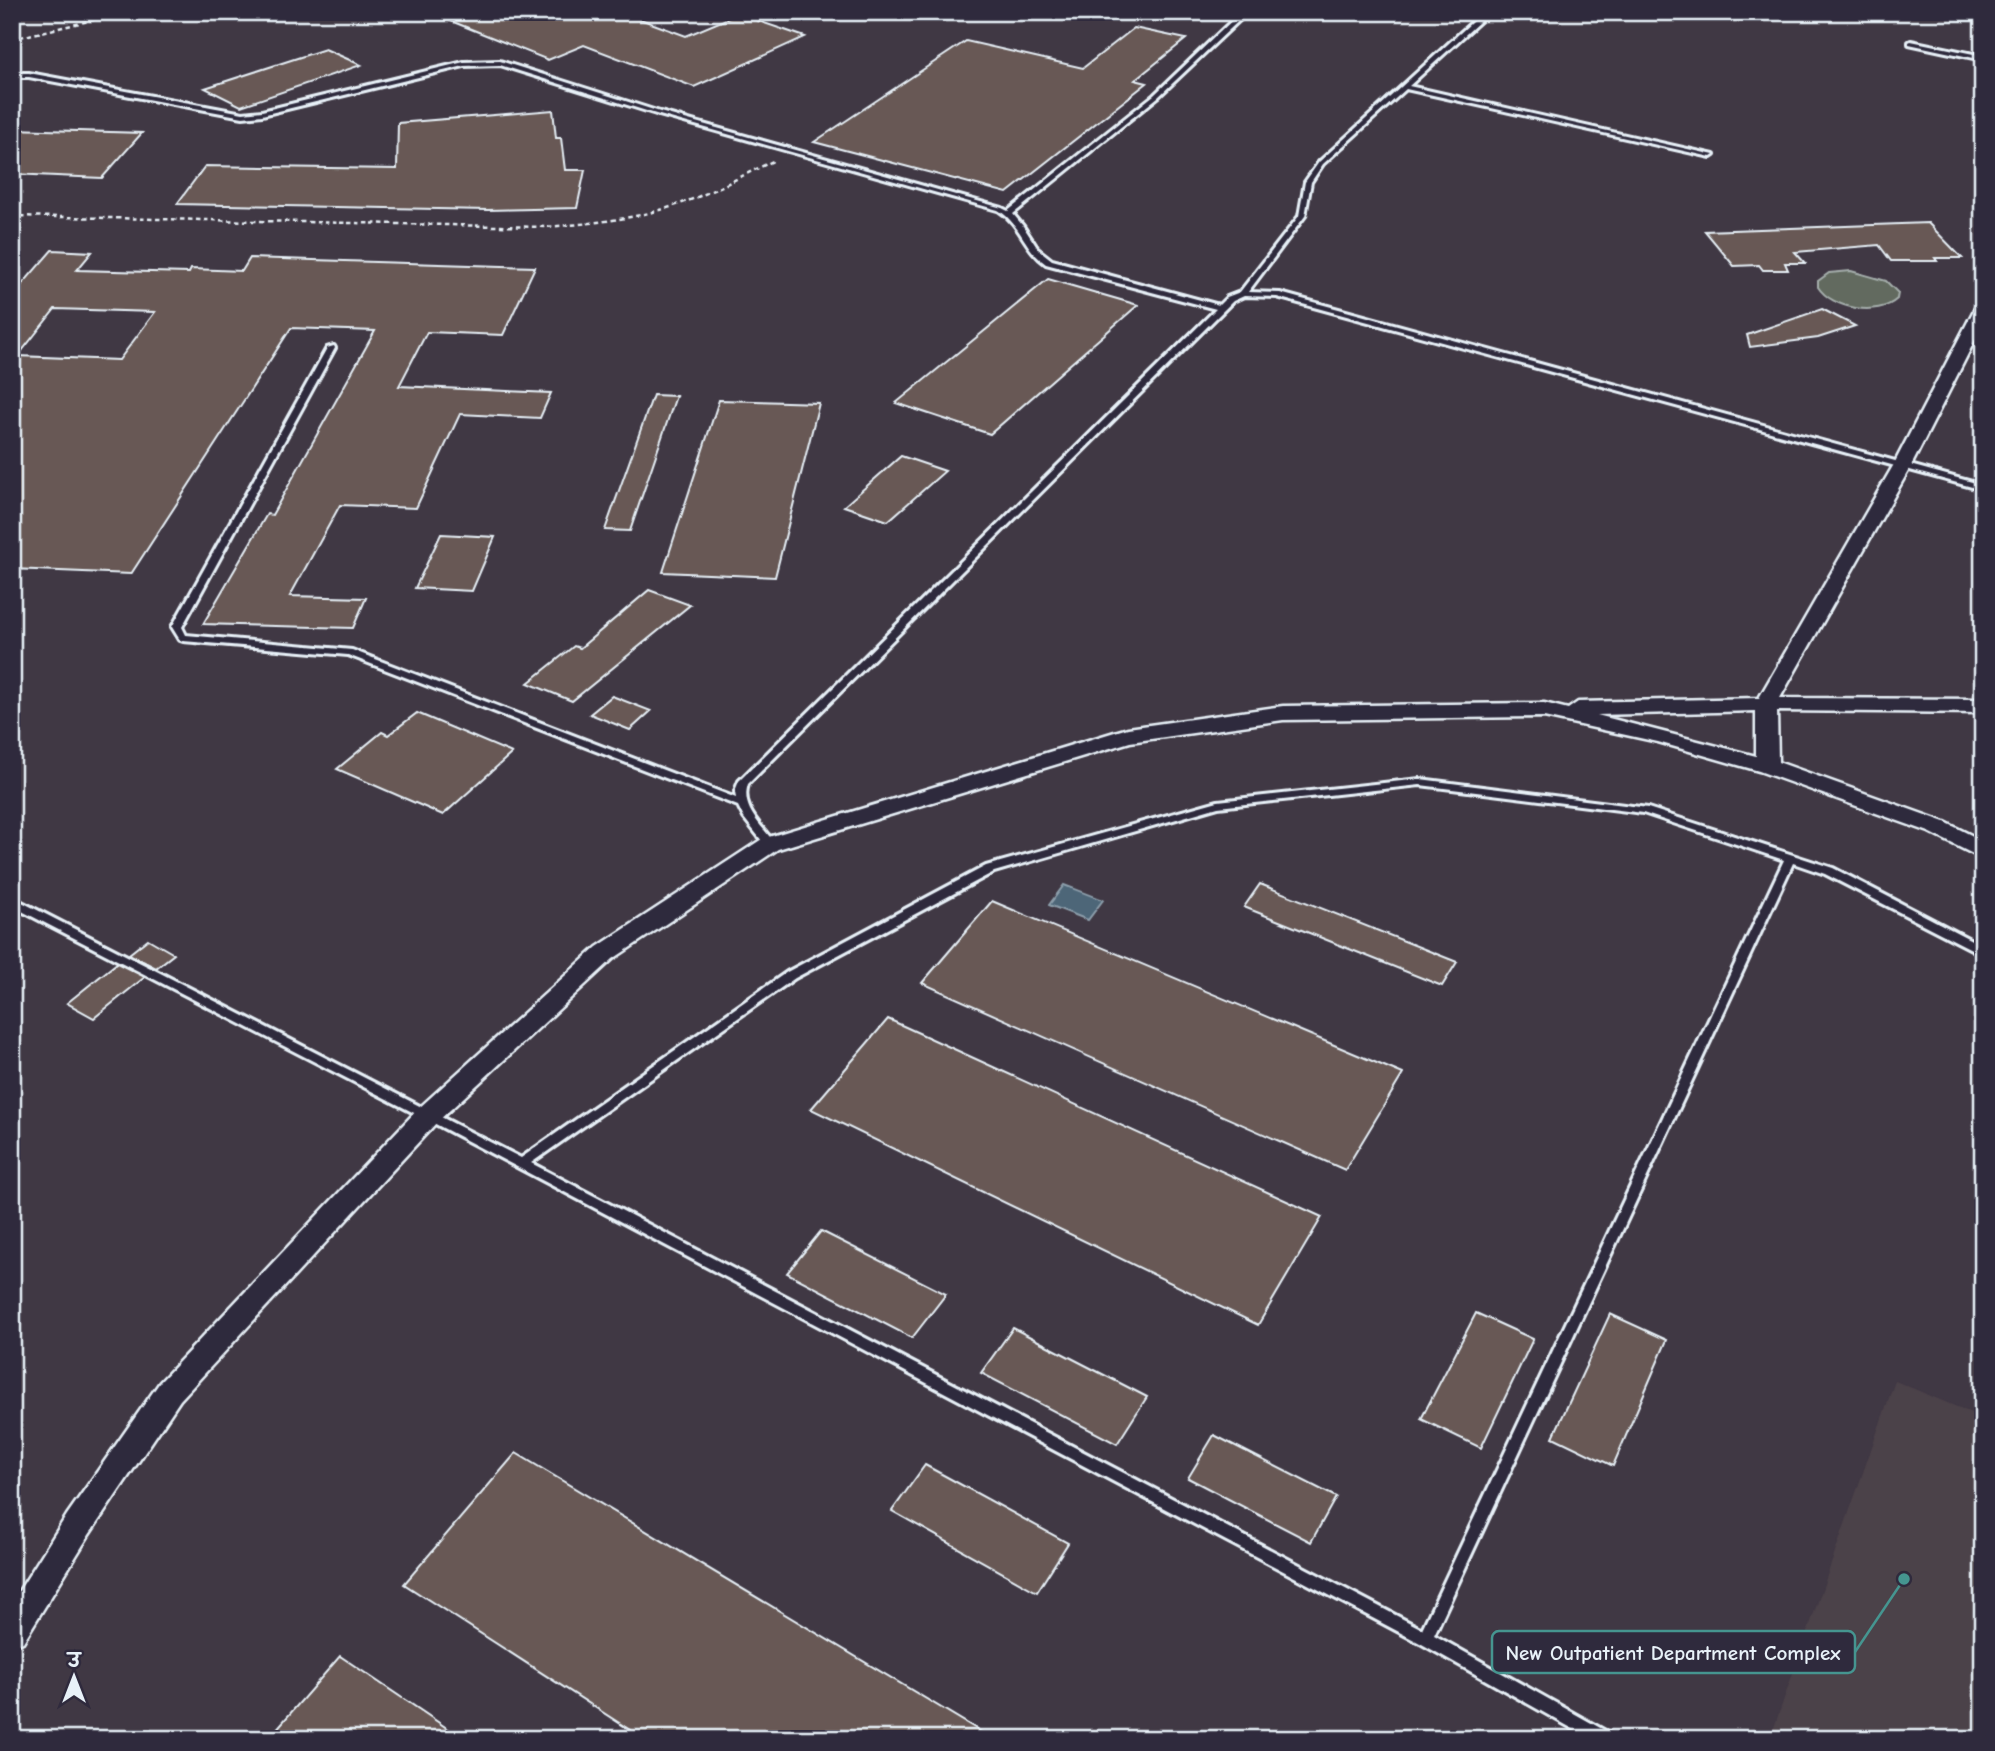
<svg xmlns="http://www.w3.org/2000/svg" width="1995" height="1751" viewBox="0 0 1995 1751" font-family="'Comic Neue','Playpen Sans Deva',sans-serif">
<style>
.built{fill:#4c4249}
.green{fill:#626b5f;stroke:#a5aeac;stroke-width:2}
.water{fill:#4e6678;stroke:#8c9eab;stroke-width:2}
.building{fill:#675955;stroke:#e8f1f8;stroke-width:2;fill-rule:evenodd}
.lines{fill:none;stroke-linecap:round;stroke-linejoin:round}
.service-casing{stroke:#e8f1f8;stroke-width:6}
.minor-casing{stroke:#e8f1f8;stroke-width:5}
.path{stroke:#e8f1f8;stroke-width:2.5;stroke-dasharray:4.5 3.5;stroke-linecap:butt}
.service{fill:#2f2a3d;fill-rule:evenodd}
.minor{fill:#2f2a3d;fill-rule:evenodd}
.leader{fill:none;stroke:#459590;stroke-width:2.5}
.callout-dot{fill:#459590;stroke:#2f2a3d;stroke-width:2.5}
.callout{fill:#2f2a3d;stroke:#459590;stroke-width:2.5}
.callout-label{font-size:21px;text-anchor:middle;font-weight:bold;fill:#e8f1f8}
</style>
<rect width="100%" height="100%" fill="#403844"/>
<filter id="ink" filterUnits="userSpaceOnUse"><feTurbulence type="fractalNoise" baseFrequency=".0143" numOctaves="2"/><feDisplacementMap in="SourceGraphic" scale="14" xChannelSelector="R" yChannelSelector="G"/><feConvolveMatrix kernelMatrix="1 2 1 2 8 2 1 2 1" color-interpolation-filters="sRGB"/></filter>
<g filter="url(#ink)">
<polygon class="built" points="1895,1381 1983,1418 1983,1739 1770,1739"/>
<path class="green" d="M1851,271L1886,281L1898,293L1897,299C1878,317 1832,309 1818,287V281L1829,273Z"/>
<polygon class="water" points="1064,885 1103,900 1088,920 1049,905"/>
<g class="building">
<polygon points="621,12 686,36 738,14 805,37 694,87 584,45 548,60 431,13"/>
<polygon points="1134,28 1186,39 1135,80 1147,83 1007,193 814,142 966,41 1083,68"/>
<polygon points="325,49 361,65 241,106 205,88"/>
<polygon points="553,110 556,138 561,138 565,170 585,170 577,208 488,210 177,204 205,166 397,169 398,123"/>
<polygon points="12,129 142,133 102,178 12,174"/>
<polygon points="1928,223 1962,258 1935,258 1937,261 1891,261 1879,245 1795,252 1805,263 1785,263 1788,270 1763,270 1759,265 1734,266 1705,231"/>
<path d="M52,250L92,252L77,270L189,273L191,269L242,271L250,258L535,267L503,335L427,332L399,386L551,393L540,418L460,414L416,508L340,505L290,596L366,598L353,628L203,624L267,514L272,515L375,331L291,328L131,574L12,569V296ZM55,309L155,312L119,360L18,356Z"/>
<polygon points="1048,279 1138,305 990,434 896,403"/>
<polygon points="1822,309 1855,326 1818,338 1750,347 1747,335"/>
<polygon points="653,395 676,396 630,531 605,530"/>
<polygon points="719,400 819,403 775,577 663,572"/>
<polygon points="901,456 945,471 888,521 844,506"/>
<polygon points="441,534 495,537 472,591 415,588"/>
<polygon points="649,590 690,605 572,701 528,683 574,646 580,648"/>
<polygon points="612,696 651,711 630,730 590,714"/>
<polygon points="417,713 512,753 443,815 337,769 382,732 388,735"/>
<polygon points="1260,884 1457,962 1442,986 1244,907"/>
<polygon points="992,901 1403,1074 1345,1170 922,983"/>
<polygon points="148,939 174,954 156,968 129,954"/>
<polygon points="117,963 145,977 94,1018 67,1003"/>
<polygon points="888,1019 1322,1217 1258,1325 811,1109"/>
<polygon points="821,1231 946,1294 912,1338 787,1273"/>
<polygon points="1476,1313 1533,1339 1481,1448 1421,1419"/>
<polygon points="1610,1314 1667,1340 1613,1466 1553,1437"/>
<polygon points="1013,1328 1147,1397 1117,1444 981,1373"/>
<polygon points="1214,1435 1336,1497 1311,1542 1188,1478"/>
<polygon points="516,1453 993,1739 644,1739 404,1584"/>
<polygon points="925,1465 1068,1543 1037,1592 892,1511"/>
<polygon points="340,1656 463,1739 268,1739"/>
</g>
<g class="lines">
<defs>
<g id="service">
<path d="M1241,12H1248L1158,97L1013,214L1023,226L1038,249L1052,260L1219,305L1227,297L1240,292L1299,216L1305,182L1319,162L1483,12H1490L1409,86L1714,155L1711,157L1406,89L1323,164L1311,182L1305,216L1248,292L1280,293L1983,485V490L1277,297L1244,296L1233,301L748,784C740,809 762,825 775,844L770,848L766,846L744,818L738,806L348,655L183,641L180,640L172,627L327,348L334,346L335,348L182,627L186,635L352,650L736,798L735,791L739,781L1216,309L1046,264C1025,250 1020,223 998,210L656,114L500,65L464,66L262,115L243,117L29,77H12V73H29L243,113L262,111L464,62L500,61L660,112L1002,208L1008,211L1154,95Z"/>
<polygon points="1911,41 1983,56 1983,60 1909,44 1909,42"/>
<path d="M1420,779L1648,808L1833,868L1983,946V955L1825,874L1793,863L1434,1635L1611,1734L1613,1739H1591L1420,1643L424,1118L12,906V897L521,1158L787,972L986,866L1218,801ZM1420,785L1643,813L1784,860L1422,1629L531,1163L795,978L994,872L1218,807Z"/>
</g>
<path id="minor" d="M1983,303V324L1911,466L1780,698L1983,699V713L1777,711L1778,762L1945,822L1983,841V859L1929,832L1759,771L1658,742L1544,717L1283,720L1130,742L778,849L613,959L437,1122L180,1400L89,1535L23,1642L12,1646V1602L67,1515L160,1382L419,1108L597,947L762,839L1128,728L1283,706L1544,703L1568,709L1578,702L1759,698L1893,466L1975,308ZM1756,711V756L1597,715Z"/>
</defs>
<use href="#service" class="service-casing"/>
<use href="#minor" class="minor-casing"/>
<g class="path">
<polyline points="383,12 395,17"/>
<polyline points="12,39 127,12"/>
<path d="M12,216L546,227C586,224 626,220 664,209C702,198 737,178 773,161"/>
</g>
<use href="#service" class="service"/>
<use href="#minor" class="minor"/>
</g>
</g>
<path class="leader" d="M1904 1579L1855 1652"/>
<circle class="callout-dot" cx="1904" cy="1579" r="7"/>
<rect class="callout" x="1492" y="1631" width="363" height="42" rx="7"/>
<g class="callout-label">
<text x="1673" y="1660">New Outpatient Department Complex</text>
</g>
<rect width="1995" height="1751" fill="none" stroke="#2f2a3d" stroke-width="42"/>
<rect x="21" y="21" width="1953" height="1709" fill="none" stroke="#e8f1f8" stroke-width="2.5" filter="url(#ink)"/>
<g transform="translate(74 1677)" stroke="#2f2a3d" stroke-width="5" paint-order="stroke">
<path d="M0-5L12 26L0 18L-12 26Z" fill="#e8f1f8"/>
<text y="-10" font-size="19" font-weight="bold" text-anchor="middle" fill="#e8f1f8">उ</text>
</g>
</svg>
